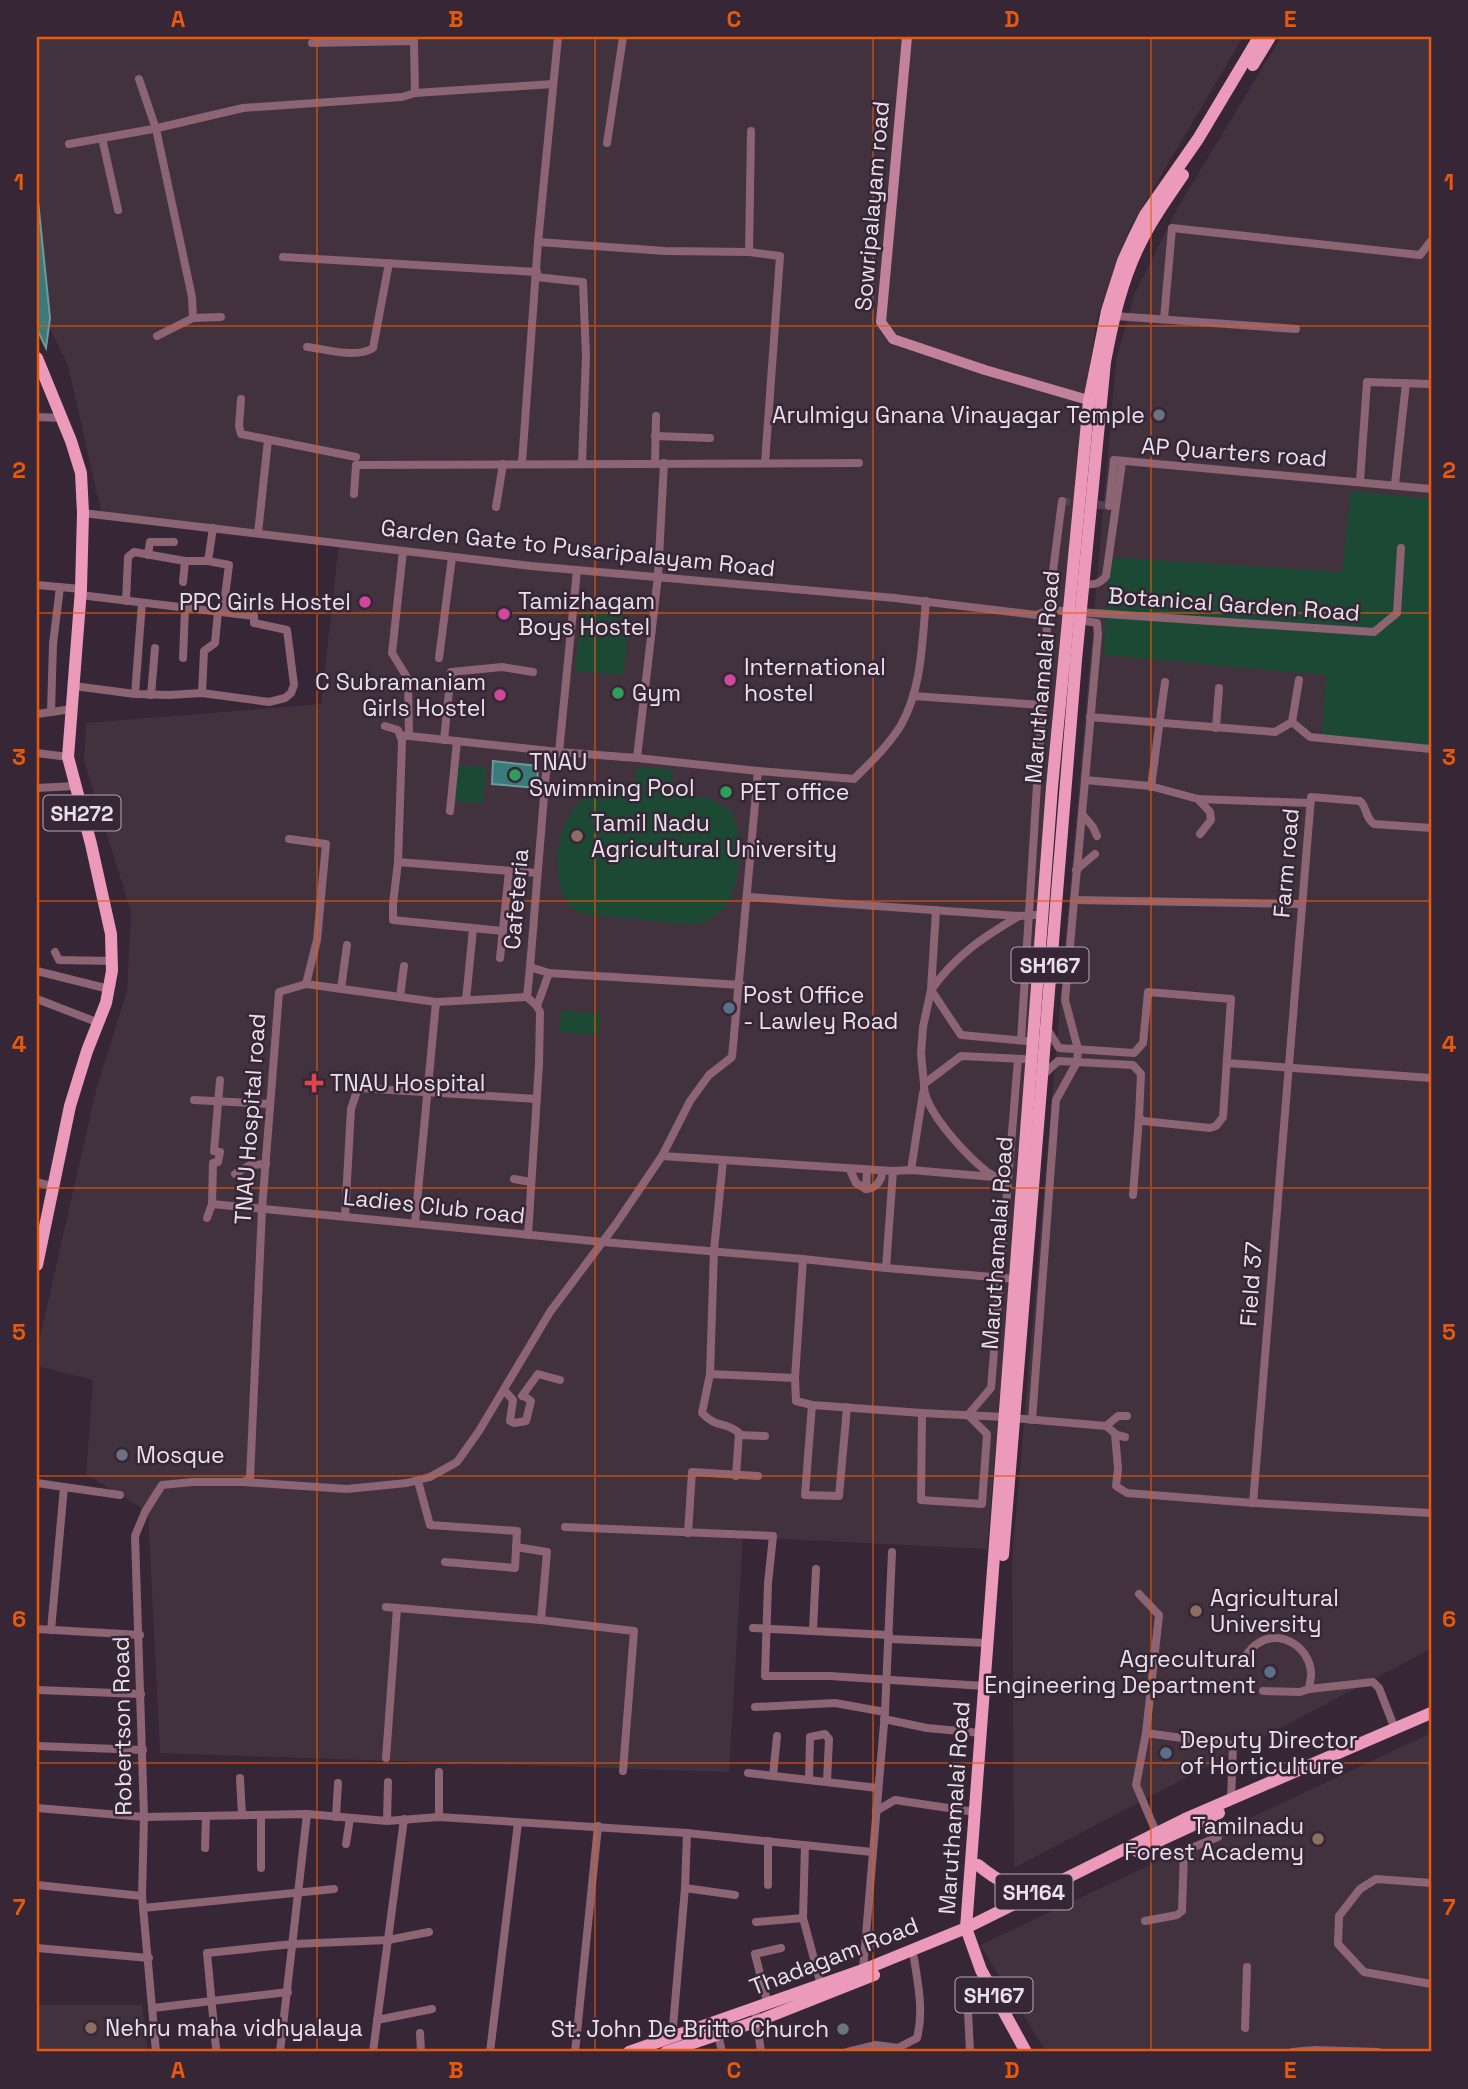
<svg xmlns="http://www.w3.org/2000/svg" width="1468" height="2089" viewBox="0 0 1468 2089" font-family="'Space Grotesk',sans-serif">
<style>
.education{fill:#41323e}
.green{fill:#1b4933}
.water{fill:#3a7a7b;stroke:#6f999c;stroke-width:2}
.lines{fill:none;stroke-linecap:round;stroke-linejoin:round}
.street-tunnel{stroke:#514251;stroke-width:8;stroke-dasharray:8 4;stroke-linecap:butt}
.street{stroke:#8c6473;stroke-width:8}
.secondary{stroke:#c3829b;stroke-width:10}
.primary{stroke:#ec9aba;stroke-width:12}
.grid{fill:none;stroke:#e8590c;stroke-width:2;stroke-opacity:0.55}
.worship-dot{fill:#6b7280;stroke:#362636;stroke-width:2.5}
.hotel-dot{fill:#d1479c;stroke:#362636;stroke-width:2.5}
.leisure-dot{fill:#2e9e5b;stroke:#362636;stroke-width:2.5}
.education-dot{fill:#8d6e63;stroke:#362636;stroke-width:2.5}
.service-dot{fill:#5c6f8a;stroke:#362636;stroke-width:2.5}
.health-dot{fill:#e0444e;stroke:#362636;stroke-width:2.5}
.labels{text-anchor:middle;dominant-baseline:central;stroke-width:5;stroke-linejoin:round;paint-order:stroke}
.shield{fill:#362636;stroke:#b4a8b4;stroke-width:2}
.shield-label{font-size:21px;font-weight:bold;fill:#eae0ea}
.street-label{font-size:23px;fill:#eae0ea;stroke:#362636}
.poi-label{font-size:23px;fill:#eae0ea;stroke:#362636;text-anchor:start}
.neatline{fill:none;stroke:#e8590c;stroke-width:2.5}
.grid-label{font-size:23px;text-anchor:middle;font-weight:bold;fill:#e8590c}
</style>
<rect width="100%" height="100%" fill="#362636"/>
<g class="education">
<polygon points="37,37 1243,37 1130,228 1097,318 1082,416 987,1549 743,1537 729,1772 160,1753 148,1512 86,1474 93,1380 37,1366 37,1350 96,1090 127,991 131,912 84,760 86,723 321,704 339,542 102,516 68,365 37,303"/>
<polygon points="1281,37 1431,37 1431,1649 1014,1868 1012,1559 1116,360 1135,293 1178,207"/>
<polygon points="1431,1733 1431,2052 1046,2052 980,1945"/>
<polygon points="37,2005 142,2005 148,2052 37,2052"/>
</g>
<g class="green">
<polygon points="1351,491 1431,499 1431,753 1321,741 1326,675 1104,655 1109,557 1342,572"/>
<polygon points="581,612 630,617 624,675 575,671"/>
<polygon points="457,765 487,767 483,804 454,801"/>
<polygon points="637,767 673,770 672,791 635,788"/>
<path d="M596,787L710,798L732,812L739,835V866L736,882L727,905L711,919L695,925L585,914C553,908 555,854 562,831C567,814 583,798 596,787Z"/>
<polygon points="562,1010 600,1014 598,1035 559,1032"/>
</g>
<g class="water">
<polygon points="37,191 50,318 46,348 37,329"/>
<polygon points="493,761 538,766 537,788 492,784"/>
</g>
<g class="lines">
<polyline class="street-tunnel" points="1062,501 1109,506"/>
<g class="street">
<polyline points="312,43 414,41 415,93"/>
<polyline points="139,79 156,129 192,297 193,318"/>
<polyline points="751,131 749,252 780,256 765,463"/>
<polyline points="102,138 118,210"/>
<polyline points="607,143 623,37"/>
<polyline points="69,144 153,129 243,108 402,97 415,93 553,84"/>
<polyline points="538,242 665,251 749,252"/>
<polyline points="283,257 537,272"/>
<polyline points="536,277 583,282 586,357 582,463"/>
<polyline points="1115,316 1296,329"/>
<polyline points="1164,319 1172,228 1420,255 1431,241"/>
<polyline points="157,336 193,318 221,317"/>
<path d="M307,347C327,349 356,359 373,348L389,263"/>
<polyline points="241,399 239,426 241,434 356,457"/>
<polyline points="37,417 62,418"/>
<polyline points="655,436 710,438"/>
<polyline points="522,463 538,242 558,37"/>
<polyline points="655,463 656,416"/>
<polyline points="664,463 658,576 637,758 758,771"/>
<polyline points="1360,481 1367,382 1431,384"/>
<polyline points="1395,484 1406,383"/>
<polyline points="354,494 356,465 859,463"/>
<polyline points="1109,506 1114,460 1431,489"/>
<polyline points="496,507 503,464"/>
<polyline points="83,513 531,566 895,598 1037,615 1048,610 1374,632 1397,613 1401,548"/>
<polyline points="213,528 208,561 229,565 223,612"/>
<polyline points="258,533 268,440"/>
<polyline points="403,551 392,653 408,679 409,736"/>
<polyline points="148,555 150,542 174,542"/>
<polyline points="577,570 559,752 637,758"/>
<polyline points="183,582 185,561"/>
<path d="M1083,584C1093,585 1099,585 1106,576L1122,463"/>
<polyline points="37,585 81,589"/>
<polyline points="126,601 128,557 134,552 185,561 208,561"/>
<polyline points="1080,620 1097,623 1098,634 1082,814"/>
<polyline points="183,658 185,608"/>
<polyline points="439,658 452,557"/>
<polyline points="74,686 135,694 169,695 202,693 269,702 285,698 291,693 294,685 287,630 254,623 254,616 80,595"/>
<polyline points="202,693 204,651 215,643 218,612"/>
<polyline points="135,694 142,603"/>
<polyline points="151,695 155,648"/>
<polyline points="913,696 1042,705 1048,610 1062,501"/>
<polyline points="51,712 53,644 60,587"/>
<polyline points="37,714 72,709"/>
<polyline points="1090,717 1275,732 1292,722 1310,737 1431,749"/>
<polyline points="1292,722 1299,680"/>
<polyline points="385,726 398,730 402,741 398,862 393,904 393,920 503,931"/>
<polyline points="1216,728 1219,688"/>
<polyline points="400,735 559,752 546,772 530,967 549,973 741,985"/>
<polyline points="444,740 451,672 502,667 533,672"/>
<polyline points="37,753 68,757"/>
<polyline points="1085,780 1150,786 1198,799 1310,803"/>
<polyline points="1151,787 1165,682"/>
<polyline points="37,788 75,786"/>
<polyline points="1198,799 1210,812 1211,820 1200,834"/>
<polyline points="450,811 457,741"/>
<polyline points="289,839 326,844 317,940 306,984"/>
<polyline points="398,862 537,873"/>
<polyline points="1076,870 1095,854"/>
<polyline points="748,897 1019,916 1035,915"/>
<polyline points="1074,900 1302,904"/>
<path d="M1019,916C982,938 956,955 931,990L961,1035L1026,1041"/>
<polyline points="55,952 59,960 112,961"/>
<polyline points="500,958 509,871"/>
<polyline points="37,971 109,989"/>
<polyline points="341,989 347,945"/>
<polyline points="400,997 404,966"/>
<polyline points="527,997 537,1006 540,1012 539,1064 528,1235"/>
<polyline points="37,999 99,1023"/>
<polyline points="466,1000 473,929"/>
<polyline points="537,1006 549,973"/>
<polyline points="1021,1040 1042,705"/>
<polyline points="1227,1063 1431,1078"/>
<polyline points="1043,1075 1058,1061 1133,1065 1141,1074 1139,1117 1143,1121 1210,1128 1216,1126 1223,1117 1231,999 1148,992 1143,1043 1134,1053 1059,1048 1046,1027"/>
<polyline points="924,1084 921,1054 923,1027 931,990 936,910"/>
<polyline points="194,1100 270,1104"/>
<polyline points="662,1156 893,1171 886,1268 1016,1279"/>
<polyline points="723,1161 714,1250 710,1374 795,1378 796,1401 812,1405 922,1413 921,1500 982,1504 987,1434 968,1415 991,1388 1018,1059"/>
<polyline points="850,1170 856,1183 866,1189 867,1171"/>
<polyline points="911,1170 923,1093"/>
<polyline points="893,1171 911,1170 994,1177"/>
<polyline points="235,1174 250,1165 266,1164"/>
<polyline points="514,1179 531,1182"/>
<path d="M1008,1180C1003,1179 996,1178 992,1175C971,1162 922,1109 924,1084L961,1056L1023,1059"/>
<polyline points="37,1182 52,1186"/>
<path d="M866,1189C875,1189 882,1181 882,1172"/>
<polyline points="1133,1195 1139,1117"/>
<polyline points="212,1204 603,1242 803,1259"/>
<polyline points="345,1216 351,1109 358,1088 537,1099"/>
<polyline points="207,1218 212,1204 213,1163 218,1162 220,1152 214,1151 220,1080"/>
<polyline points="415,1223 436,1002"/>
<path d="M710,1374L702,1413C717,1429 726,1421 739,1433L736,1476"/>
<polyline points="795,1378 803,1259 886,1268"/>
<polyline points="504,1390 513,1400 510,1421 514,1423 526,1421 531,1401 524,1396"/>
<polyline points="522,1396 538,1374 560,1380"/>
<polyline points="812,1405 805,1495 839,1496 847,1407"/>
<polyline points="922,1413 1005,1417"/>
<polyline points="1014,1418 1106,1426 1118,1416 1127,1416"/>
<polyline points="1032,1420 1056,1100 1077,1062 1078,1049 1065,1000 1082,814 1093,827 1097,836"/>
<polyline points="1106,1426 1117,1435 1125,1437"/>
<polyline points="1115,1434 1118,1469 1116,1486 1127,1493 1253,1503 1431,1513"/>
<polyline points="739,1435 765,1436"/>
<polyline points="418,1481 430,1525 517,1531 515,1568 445,1562"/>
<polyline points="243,1482 250,1479 262,1209 279,992 306,984 436,1002 527,997 530,967"/>
<polyline points="37,1483 64,1487 51,1630"/>
<polyline points="64,1487 120,1495"/>
<path d="M1253,1503L1311,797L1360,801C1367,807 1365,818 1374,824L1431,828"/>
<polyline points="565,1527 773,1536 768,1583 765,1676 830,1676 984,1686"/>
<polyline points="688,1533 692,1472 758,1476"/>
<polyline points="516,1547 547,1552 541,1620"/>
<polyline points="1139,1594 1159,1615 1146,1733 1136,1785 1156,1832"/>
<polyline points="386,1607 541,1620 634,1631 623,1771"/>
<polyline points="753,1628 889,1635"/>
<polyline points="37,1629 140,1635"/>
<polyline points="813,1630 816,1569"/>
<polyline points="889,1639 988,1643"/>
<path d="M1245,1656C1249,1652 1252,1647 1257,1644C1279,1628 1309,1646 1311,1672C1312,1677 1309,1684 1309,1689"/>
<polyline points="37,1690 141,1694"/>
<polyline points="1263,1691 1300,1692 1309,1689 1373,1682 1379,1688 1395,1729"/>
<polyline points="755,1707 835,1703 885,1712"/>
<polyline points="884,1719 927,1728 981,1733"/>
<polyline points="1146,1733 1233,1745 1231,1799"/>
<polyline points="37,1746 143,1750"/>
<polyline points="386,1758 397,1608"/>
<polyline points="439,1772 439,1817"/>
<polyline points="748,1773 878,1788"/>
<polyline points="773,1776 777,1736"/>
<polyline points="240,1778 242,1815"/>
<polyline points="809,1780 810,1737 825,1734 829,1739 827,1782"/>
<polyline points="37,1808 144,1817 307,1814 387,1821 439,1817 687,1833 872,1852"/>
<polyline points="876,1811 895,1800 975,1812"/>
<polyline points="261,1815 261,1868"/>
<polyline points="336,1817 338,1783"/>
<polyline points="387,1821 388,1782"/>
<polyline points="768,1841 768,1885"/>
<polyline points="346,1844 350,1818"/>
<polyline points="805,1845 803,1918 821,1985"/>
<polyline points="205,1848 206,1816"/>
<polyline points="1431,1883 1376,1879 1360,1889 1339,1916 1338,1944 1364,1972 1431,1984"/>
<polyline points="37,1885 142,1896"/>
<polyline points="685,1888 735,1895"/>
<polyline points="143,1908 334,1889"/>
<polyline points="1145,1921 1177,1915 1182,1911 1184,1851 1218,1837"/>
<polyline points="756,1922 803,1918"/>
<polyline points="37,1948 149,1958"/>
<polyline points="863,1970 885,1712 892,1552"/>
<polyline points="768,2005 755,1954 781,1948"/>
<polyline points="153,2008 288,1992"/>
<polyline points="755,2009 761,2052"/>
<polyline points="968,2010 970,2052"/>
<polyline points="377,2020 432,2009"/>
<polyline points="1245,2028 1247,1967"/>
<polyline points="420,2033 421,2052"/>
<polyline points="718,2034 722,2052"/>
<polyline points="672,2038 685,1888 687,1833"/>
<polyline points="216,2048 207,1953 293,1944 388,1940 429,1932"/>
<path d="M156,2052L142,1896L144,1817L135,1536L145,1512L162,1485L193,1482H243L347,1489L407,1483L430,1477L457,1462L479,1431L550,1312L616,1224L662,1156L690,1101L709,1075L732,1057L758,771L854,779C870,763 889,745 901,725C922,688 922,642 926,601"/>
<polyline points="280,2052 307,1814"/>
<polyline points="373,2052 404,1819"/>
<polyline points="490,2052 518,1823"/>
<polyline points="575,2052 598,1826"/>
<path d="M847,2052L876,2045L898,2048L917,2038C924,2011 918,1985 914,1958"/>
<polyline points="1292,2052 1315,2050 1378,2052"/>
</g>
<polyline class="secondary" points="907,37 881,322 893,339 985,370 1095,402"/>
<g class="primary">
<polyline points="1253,65 1270,37"/>
<polyline points="37,358 71,441 81,473 83,513 81,589 68,757 91,844 111,934 112,971 106,1003 87,1051 70,1106 37,1265"/>
<path d="M1003,1555L1076,660L1105,362C1113,320 1122,278 1142,240C1153,217 1169,196 1183,175"/>
<polyline points="1137,1851 1219,1813"/>
<path d="M978,1865C999,1882 1010,1888 1038,1888"/>
<polyline points="629,2052 863,1970 966,1928 1185,1819 1431,1713"/>
<polyline points="666,2052 758,2021 874,1975"/>
<polyline points="1026,2052 981,1970 966,1928 1052,787 1089,401 1107,311 1123,261 1134,237 1145,215 1198,139 1259,37"/>
</g>
</g>
<path class="grid" d="M317,37V2052M595,37V2052M873,37V2052M1151,37V2052M37,326H1431M37,613H1431M37,901H1431M37,1188H1431M37,1476H1431M37,1763H1431"/>
<g class="worship-dot">
<circle cx="1159" cy="415" r="7"/>
<circle cx="122" cy="1455" r="7"/>
<circle cx="843" cy="2029" r="7"/>
</g>
<g class="hotel-dot">
<circle cx="365" cy="602" r="7"/>
<circle cx="504" cy="614" r="7"/>
<circle cx="730" cy="680" r="7"/>
<circle cx="500" cy="695" r="7"/>
</g>
<g class="leisure-dot">
<circle cx="618" cy="693" r="7"/>
<circle cx="515" cy="775" r="7"/>
<circle cx="726" cy="792" r="7"/>
</g>
<g class="education-dot">
<circle cx="577" cy="836" r="7"/>
<circle cx="1196" cy="1611" r="7"/>
<circle cx="1318" cy="1839" r="7"/>
<circle cx="91" cy="2028" r="7"/>
</g>
<g class="service-dot">
<circle cx="729" cy="1008" r="7"/>
<circle cx="1270" cy="1672" r="7"/>
<circle cx="1166" cy="1753" r="7"/>
</g>
<path class="health-dot" d="M310.5 1072.5h7v7h7v7h-7v7h-7v-7h-7v-7h7z"/>
<g class="labels">
<g class="shield">
<rect x="43.5" y="795.5" width="77" height="35" rx="5"/>
<rect x="1011.5" y="947.5" width="77" height="35" rx="5"/>
<rect x="995.5" y="1874.5" width="77" height="35" rx="5"/>
<rect x="955.5" y="1977.5" width="77" height="35" rx="5"/>
</g>
<g class="shield-label">
<text x="82" y="813">SH272</text>
<text x="1050" y="965">SH167</text>
<text x="1034" y="1892">SH164</text>
<text x="994" y="1995">SH167</text>
</g>
<g class="street-label">
<text transform="translate(872 206) rotate(-85)">Sowripalayam road</text>
<text transform="translate(1234 452) rotate(4)">AP Quarters road</text>
<text transform="translate(578 548) rotate(6)">Garden Gate to Pusaripalayam Road</text>
<text transform="translate(1234 604) rotate(4)">Botanical Garden Road</text>
<text transform="translate(1042 677) rotate(-85)">Maruthamalai Road</text>
<text transform="translate(1286 863) rotate(-85)">Farm road</text>
<text transform="translate(516 899) rotate(-85)">Cafeteria</text>
<text transform="translate(250 1119) rotate(-86)">TNAU Hospital road</text>
<text transform="translate(434 1206) rotate(6)">Ladies Club road</text>
<text transform="translate(997 1243) rotate(-86)">Maruthamalai Road</text>
<text transform="translate(1251 1284) rotate(-86)">Field 37</text>
<text transform="translate(122 1726) rotate(-91)">Robertson Road</text>
<text transform="translate(954 1808) rotate(-86)">Maruthamalai Road</text>
<text transform="translate(834 1956) rotate(-21)">Thadagam Road</text>
</g>
<g class="poi-label">
<text x="1145" y="415" text-anchor="end">Arulmigu Gnana Vinayagar Temple</text>
<text x="518" y="601">Tamizhagam<tspan x="518" dy="26">Boys Hostel</tspan></text>
<text x="351" y="602" text-anchor="end">PPC Girls Hostel</text>
<text x="744" y="667">International<tspan x="744" dy="26">hostel</tspan></text>
<text x="486" y="682" text-anchor="end">C Subramaniam<tspan x="486" dy="26">Girls Hostel</tspan></text>
<text x="632" y="693">Gym</text>
<text x="529" y="762">TNAU<tspan x="529" dy="26">Swimming Pool</tspan></text>
<text x="740" y="792">PET office</text>
<text x="591" y="823">Tamil Nadu<tspan x="591" dy="26">Agricultural University</tspan></text>
<text x="743" y="995">Post Office<tspan x="743" dy="26">- Lawley Road</tspan></text>
<text x="330" y="1083">TNAU Hospital</text>
<text x="136" y="1455">Mosque</text>
<text x="1210" y="1598">Agricultural<tspan x="1210" dy="26">University</tspan></text>
<text x="1256" y="1659" text-anchor="end">Agrecultural<tspan x="1256" dy="26">Engineering Department</tspan></text>
<text x="1180" y="1740">Deputy Director<tspan x="1180" dy="26">of Horticulture</tspan></text>
<text x="1304" y="1826" text-anchor="end">Tamilnadu<tspan x="1304" dy="26">Forest Academy</tspan></text>
<text x="105" y="2028">Nehru maha vidhyalaya</text>
<text x="829" y="2029" text-anchor="end">St. John De Britto Church</text>
</g>
</g>
<rect width="1468" height="2089" fill="none" stroke="#362636" stroke-width="77"/>
<rect x="38" y="38" width="1392" height="2012" class="neatline"/>
<g class="grid-label">
<text x="178" y="27">A</text>
<text x="456" y="27">B</text>
<text x="734" y="27">C</text>
<text x="1012" y="27">D</text>
<text x="1290" y="27">E</text>
<text x="19" y="190">1</text>
<text x="1449" y="190">1</text>
<text x="19" y="478">2</text>
<text x="1449" y="478">2</text>
<text x="19" y="765">3</text>
<text x="1449" y="765">3</text>
<text x="19" y="1052">4</text>
<text x="1449" y="1052">4</text>
<text x="19" y="1340">5</text>
<text x="1449" y="1340">5</text>
<text x="19" y="1627">6</text>
<text x="1449" y="1627">6</text>
<text x="19" y="1915">7</text>
<text x="1449" y="1915">7</text>
<text x="178" y="2078">A</text>
<text x="456" y="2078">B</text>
<text x="734" y="2078">C</text>
<text x="1012" y="2078">D</text>
<text x="1290" y="2078">E</text>
</g>
</svg>
